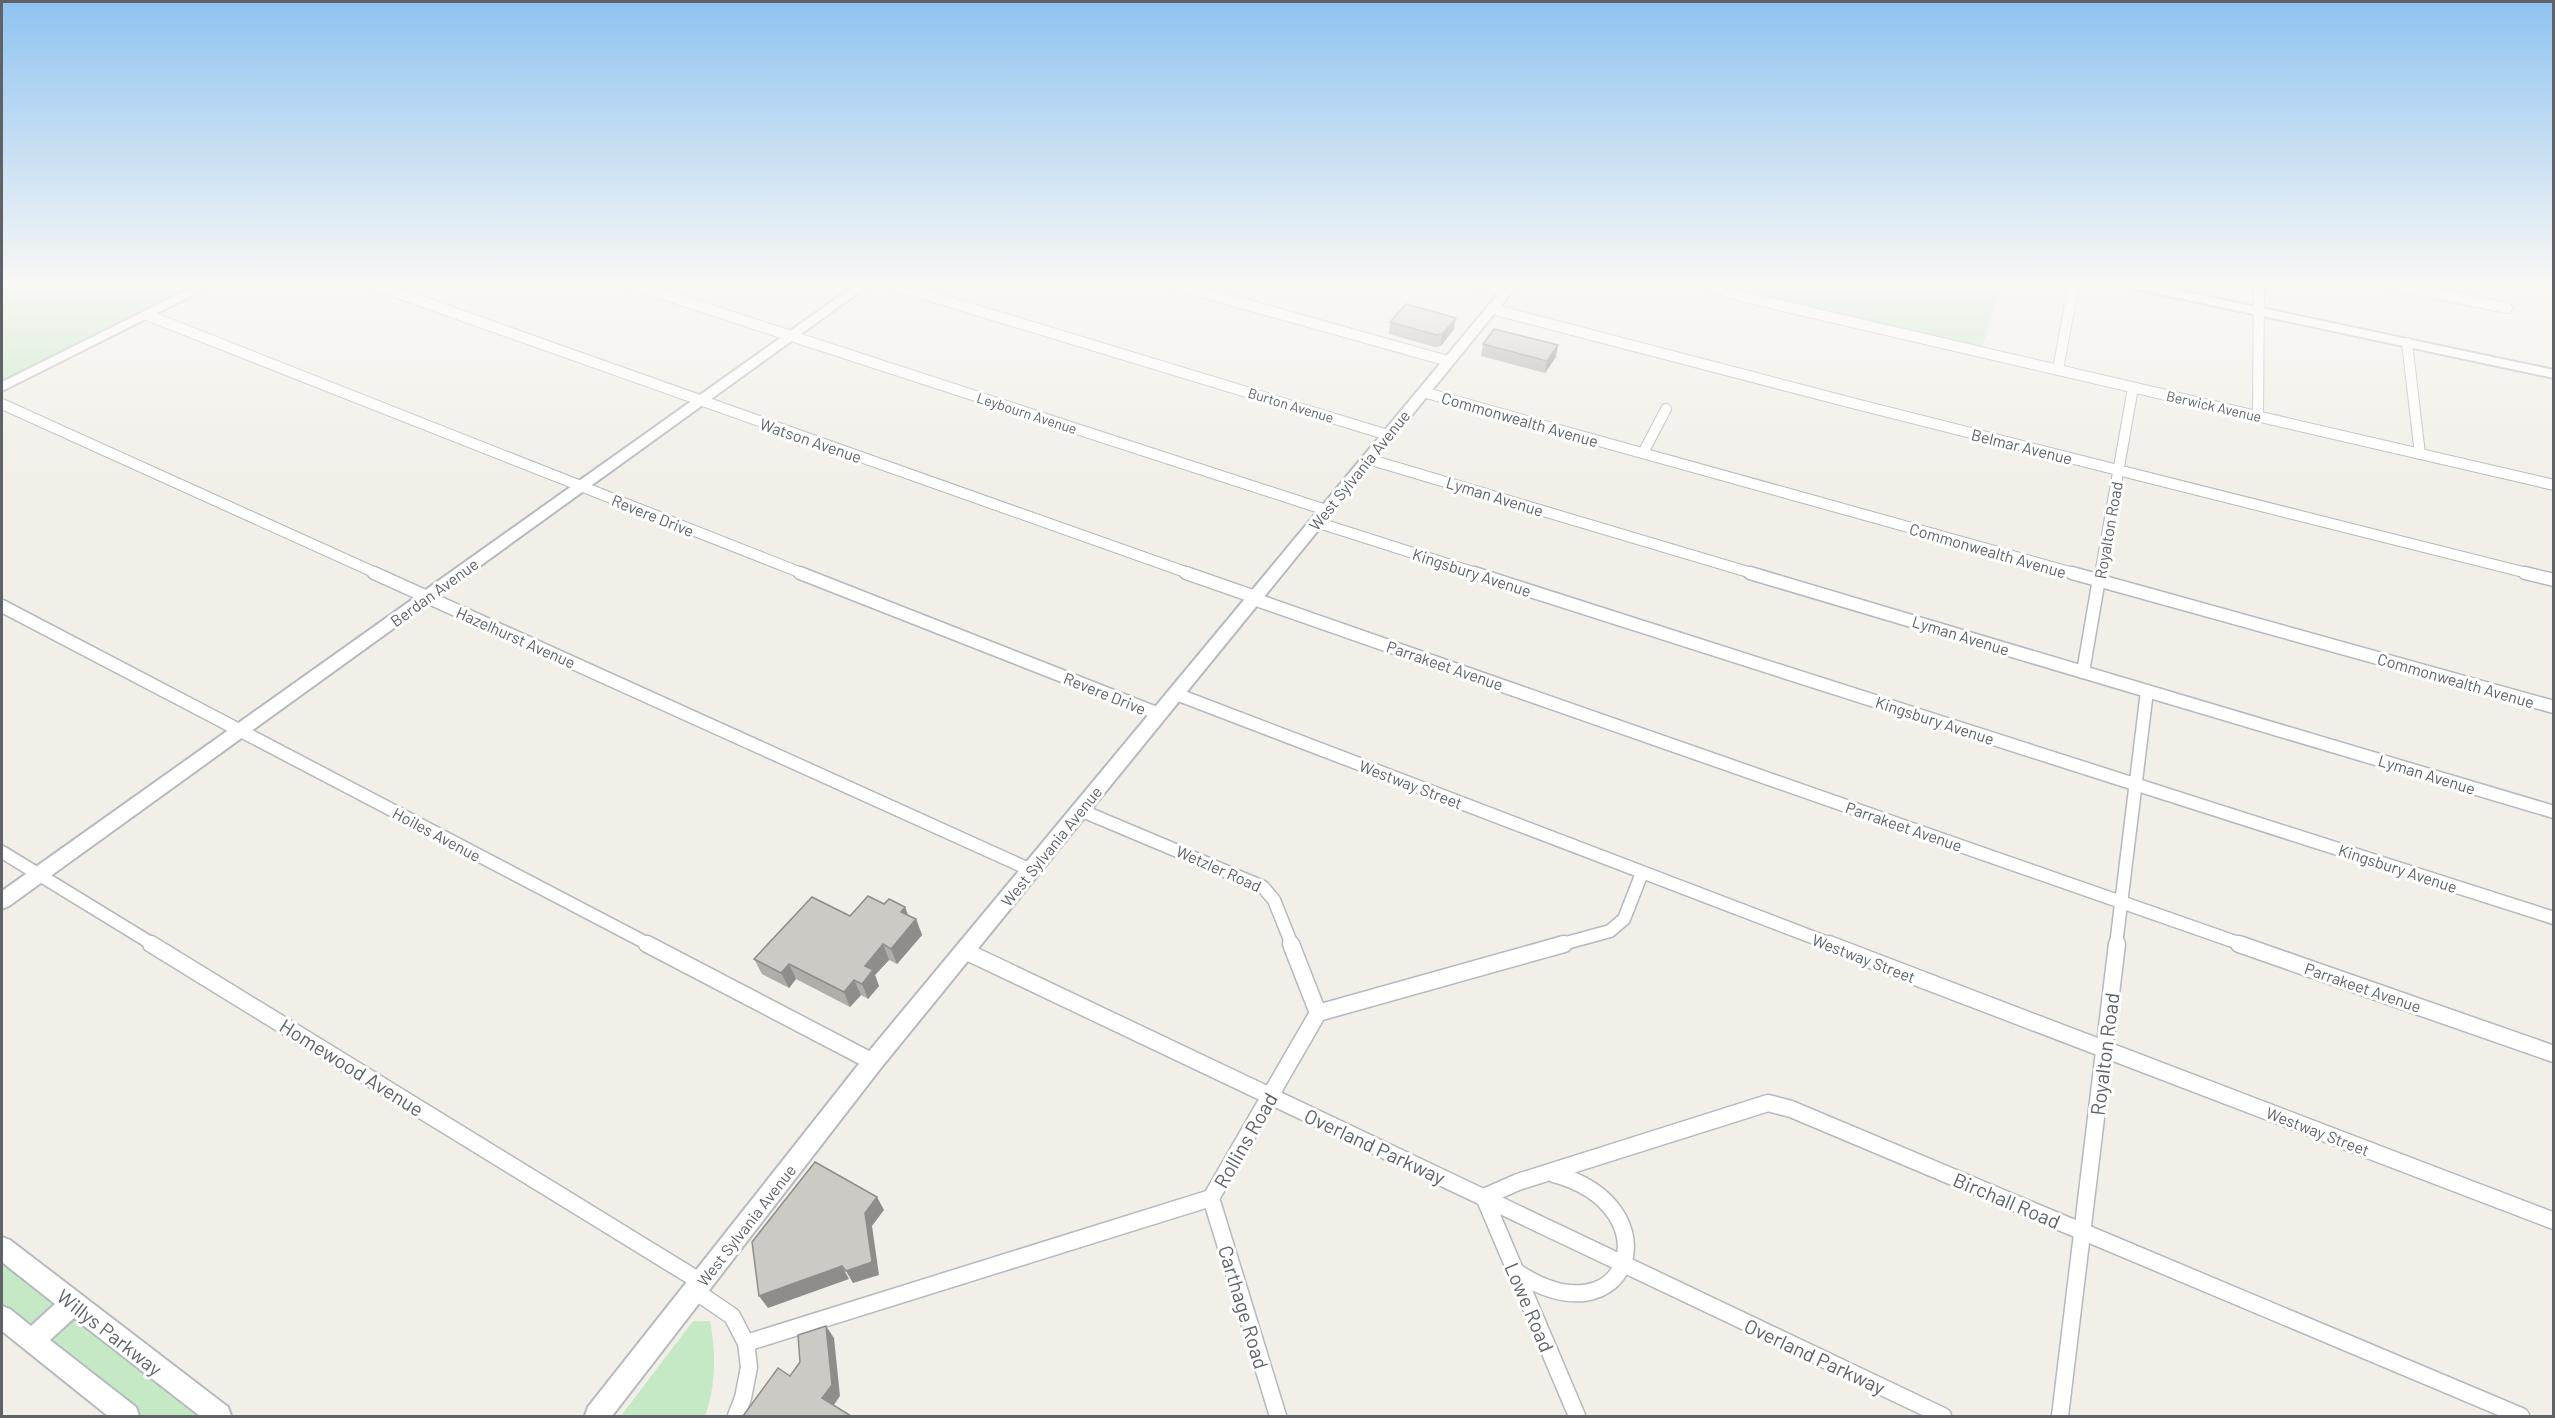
<svg xmlns="http://www.w3.org/2000/svg" width="2555" height="1418" viewBox="0 0 2555 1418" font-family="Barlow,sans-serif">
<style>
.green{fill:#c5e8c5}
.lines{fill:none;stroke-linecap:round;stroke-linejoin:round}
.street-far2-casing{stroke:#b5b8bc;stroke-width:12}
.street-far1-casing{stroke:#b5b8bc;stroke-width:15}
.street-casing{stroke:#b5b8bc;stroke-width:19}
.secondary-casing{stroke:#b6babf;stroke-width:4}
.street-far2{stroke:#fff;stroke-width:10}
.street-far1{stroke:#fff;stroke-width:12}
.street{stroke:#fff;stroke-width:16}
.secondary{fill:#fff;fill-rule:evenodd}
.wall{fill:#afaea9}
.shaded-wall{fill:#8f8d8a}
.building{fill:#cccac5;stroke:#8f8d8a;stroke-width:1.5}
.labels{text-anchor:middle;dominant-baseline:central;stroke-width:6;stroke-linejoin:round;paint-order:stroke}
.far-street-label{font-size:14px;fill:#5f6368;stroke:#fff}
.street-label{font-size:16px;fill:#5f6368;stroke:#fff}
.near-street-label{font-size:20px;fill:#5f6368;stroke:#fff}
</style>
<rect width="100%" height="100%" fill="#f1efe8"/>
<g class="green">
<polygon points="2,282 202,282 2,382"/>
<polygon points="1751,282 2002,282 1982,347 1746,292"/>
<path d="M2,1262L54,1302L55,1307C26,1332 30,1327 2,1304Z"/>
<polygon points="74,1320 78,1322 200,1416 143,1416 53,1347 51,1336 67,1321"/>
<path d="M693,1321H710C716,1352 716,1386 705,1416H621Z"/>
</g>
<g class="lines">
<defs>
<g id="street-far2">
<polyline points="367,282 1191,574"/>
<polyline points="625,282 1326,510"/>
<polyline points="884,282 1388,435"/>
<polyline points="1166,282 1448,361"/>
<polyline points="1474,282 1507,291"/>
<polyline points="1700,282 1744,297 2554,485"/>
<polyline points="2379,282 2507,308"/>
<polyline points="1492,309 1852,403 2531,574"/>
<polyline points="147,315 804,574"/>
<polyline points="2407,343 2420,454"/>
<polyline points="2058,370 2074,282"/>
<polyline points="1423,392 2077,574"/>
<polyline points="2,404 378,574"/>
<polyline points="2258,416 2259,282"/>
<polyline points="1643,453 1666,409"/>
<polyline points="1368,459 1755,574"/>
<polyline points="1316,522 1479,574"/>
<polyline points="2100,574 2133,388"/>
</g>
<g id="street-far1">
<polyline points="374,573 1031,870"/>
<polyline points="800,573 1159,714"/>
<polyline points="1186,573 1255,597"/>
<polyline points="1474,573 2554,918"/>
<polyline points="1750,573 2554,812"/>
<polyline points="2072,573 2554,707"/>
<polyline points="2525,573 2554,580"/>
<polyline points="1254,599 2244,945"/>
<polyline points="2,606 650,945"/>
<polyline points="2083,672 2100,573"/>
<polyline points="1176,694 1833,945"/>
<polyline points="1080,810 1263,887 1274,900 1292,945"/>
<polyline points="2,852 154,945"/>
<polyline points="1559,945 1610,931 1624,919 1642,873"/>
<polyline points="2116,945 2147,691"/>
</g>
<g id="street">
<polyline points="151,944 701,1282"/>
<polyline points="647,944 873,1062"/>
<polyline points="1291,944 1318,1013"/>
<polyline points="1829,944 2554,1221"/>
<polyline points="2239,944 2554,1054"/>
<polyline points="965,951 1943,1416"/>
<polyline points="1211,1198 1278,1416"/>
<path d="M1515,1271C1629,1347 1676,1207 1554,1174"/>
<polyline points="695,1291 732,1316 746,1343 749,1367 743,1398 736,1416"/>
<polyline points="746,1343 1211,1198 1318,1013 1564,944"/>
<polyline points="1577,1416 1484,1197 1518,1182 1768,1103 1791,1109 2521,1416"/>
<polyline points="2060,1416 2117,944"/>
</g>
<g id="secondary">
<polygon points="203,282 219,282 2,391 2,382"/>
<polygon points="859,282 873,282 9,906 2,909 2,891"/>
<polygon points="1508,282 1520,282 880,1069 612,1416 585,1416 588,1407 866,1055"/>
<polygon points="2116,282 2139,282 2554,370 2554,378 2122,286"/>
<polygon points="2,1237 10,1240 228,1407 231,1416 200,1416 74,1318 50,1340 136,1407 139,1416 108,1416 2,1331 2,1306 10,1309 31,1326 55,1304 2,1262"/>
</g>
</defs>
<use href="#street-far2" class="street-far2-casing"/>
<use href="#street-far1" class="street-far1-casing"/>
<use href="#street" class="street-casing"/>
<use href="#secondary" class="secondary-casing"/>
<use href="#street-far2" class="street-far2"/>
<use href="#street-far1" class="street-far1"/>
<use href="#street" class="street"/>
<use href="#secondary" class="secondary"/>
</g>
<g class="wall">
<polygon points="1456,318 1454,329 1441,346 1435,347 1389,334 1390,322"/>
<polygon points="1483,344 1556,357 1545,373 1481,356"/>
<polygon points="908,915 916,919 922,935 897,964 889,960 875,975 879,986 868,999 861,995 850,1007 796,979 789,988 762,974 754,959 850,916"/>
</g>
<g class="shaded-wall">
<polygon points="1456,318 1454,329 1441,346 1442,334"/>
<polygon points="1558,345 1556,357 1545,373 1547,361"/>
<polygon points="905,907 911,922 901,912"/>
<polygon points="916,919 922,935 897,964 891,949"/>
<polygon points="883,944 889,960 875,975 879,986 868,999 862,984 865,966"/>
<polygon points="789,964 796,979 789,988 781,973"/>
<polygon points="854,980 861,995 850,1007 844,992"/>
<polygon points="877,1197 884,1210 872,1226 879,1275 853,1283 846,1271 865,1213"/>
<polygon points="842,1266 849,1279 768,1308 759,1296"/>
<polygon points="826,1326 834,1338 840,1396 831,1409 822,1398"/>
</g>
<g class="building">
<polygon points="1406,304 1456,318 1442,334 1436,335 1390,322"/>
<polygon points="1494,329 1558,345 1547,361 1483,344"/>
<polygon points="868,896 884,904 889,899 905,907 901,912 916,919 891,949 883,944 865,966 873,970 862,984 854,980 844,992 789,964 781,973 754,959 812,897 850,916"/>
<polygon points="815,1162 877,1197 865,1213 872,1262 846,1271 842,1266 759,1296 752,1242"/>
<polygon points="826,1326 832,1385 822,1398 851,1416 743,1416 778,1368 790,1376 800,1362 798,1335"/>
</g>
<linearGradient id="sky" x2="0" y2="1"><stop stop-color="#8fc3f1"/><stop offset="0.59" stop-color="#f9f8f5"/><stop offset="1" stop-color="#f9f8f5" stop-opacity="0"/></linearGradient>
<rect width="2555" height="481" fill="url(#sky)"/>
<g class="labels">
<g class="far-street-label">
<text transform="translate(1291 405) rotate(17)">Burton Avenue</text>
<text transform="translate(2214 406) rotate(13)">Berwick Avenue</text>
<text transform="translate(1027 413) rotate(18)">Leybourn Avenue</text>
</g>
<g class="street-label">
<text transform="translate(1520 419) rotate(16)">Commonwealth Avenue</text>
<text transform="translate(811 440) rotate(19)">Watson Avenue</text>
<text transform="translate(2022 446) rotate(14)">Belmar Avenue</text>
<text transform="translate(1359 470) rotate(-51)">West Sylvania Avenue</text>
<text transform="translate(1495 496) rotate(17)">Lyman Avenue</text>
<text transform="translate(653 515) rotate(22)">Revere Drive</text>
<text transform="translate(2108 530) rotate(-80)">Royalton Road</text>
<text transform="translate(1988 550) rotate(16)">Commonwealth Avenue</text>
<text transform="translate(1472 572) rotate(18)">Kingsbury Avenue</text>
<text transform="translate(434 592) rotate(-36)">Berdan Avenue</text>
<text transform="translate(1961 635) rotate(17)">Lyman Avenue</text>
<text transform="translate(516 637) rotate(24)">Hazelhurst Avenue</text>
<text transform="translate(1445 665) rotate(19)">Parrakeet Avenue</text>
<text transform="translate(2456 680) rotate(16)">Commonwealth Avenue</text>
<text transform="translate(1105 693) rotate(22)">Revere Drive</text>
<text transform="translate(1935 720) rotate(18)">Kingsbury Avenue</text>
<text transform="translate(2427 774) rotate(17)">Lyman Avenue</text>
<text transform="translate(1411 784) rotate(21)">Westway Street</text>
<text transform="translate(1904 826) rotate(19)">Parrakeet Avenue</text>
<text transform="translate(437 834) rotate(28)">Hoiles Avenue</text>
<text transform="translate(1051 846) rotate(-51)">West Sylvania Avenue</text>
<text transform="translate(1219 868) rotate(24)">Wetzler Road</text>
<text transform="translate(2398 868) rotate(18)">Kingsbury Avenue</text>
<text transform="translate(1864 958) rotate(21)">Westway Street</text>
<text transform="translate(2363 987) rotate(19)">Parrakeet Avenue</text>
<text transform="translate(2318 1131) rotate(21)">Westway Street</text>
<text transform="translate(746 1225) rotate(-52)">West Sylvania Avenue</text>
</g>
<g class="near-street-label">
<text transform="translate(2104 1054) rotate(-83)">Royalton Road</text>
<text transform="translate(352 1067) rotate(32)">Homewood Avenue</text>
<text transform="translate(1245 1140) rotate(-60)">Rollins Road</text>
<text transform="translate(1375 1146) rotate(25)">Overland Parkway</text>
<text transform="translate(2007 1200) rotate(23)">Birchall Road</text>
<text transform="translate(1244 1307) rotate(73)">Carthage Road</text>
<text transform="translate(1530 1307) rotate(67)">Lowe Road</text>
<text transform="translate(110 1332) rotate(38)">Willys Parkway</text>
<text transform="translate(1815 1356) rotate(25)">Overland Parkway</text>
</g>
</g>
<rect width="2555" height="1418" fill="none" stroke="#5f6368" stroke-width="6"/>
</svg>
